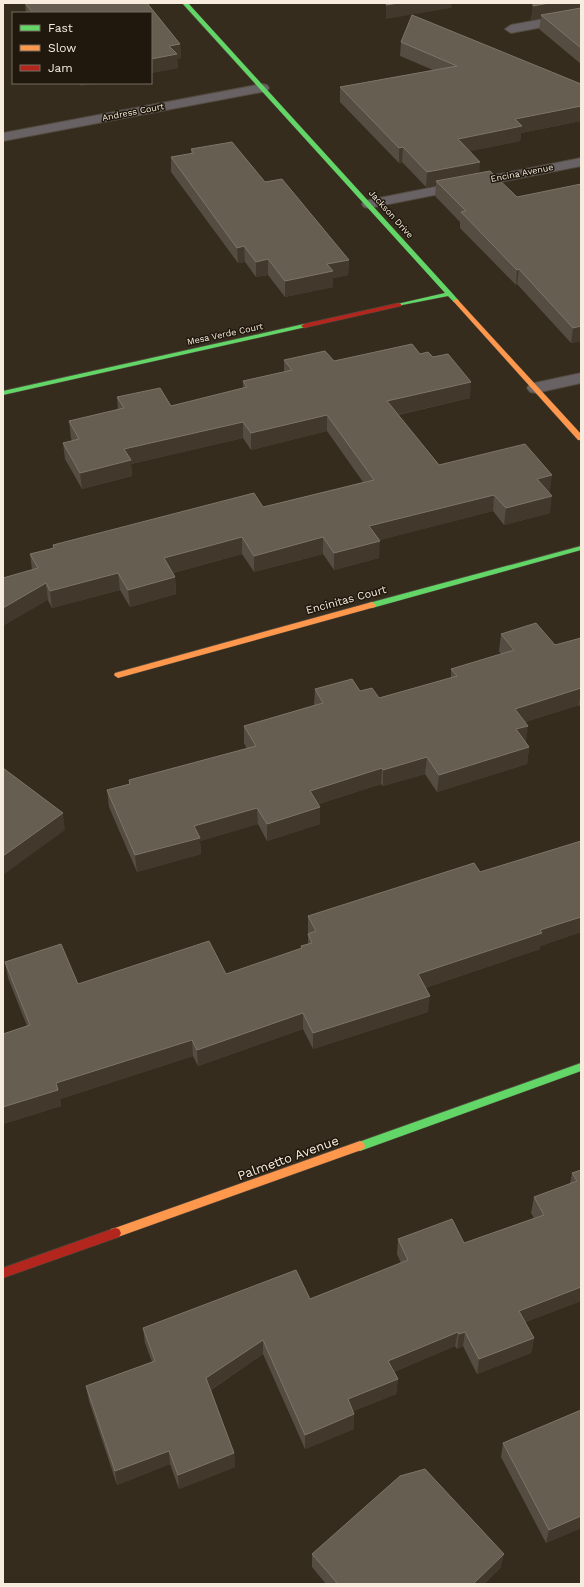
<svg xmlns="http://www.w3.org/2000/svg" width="584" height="1587" viewBox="0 0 584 1587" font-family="'Work Sans',sans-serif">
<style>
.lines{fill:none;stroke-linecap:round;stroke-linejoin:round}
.street-casing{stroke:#524a3e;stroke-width:2}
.fast-casing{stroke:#524a3e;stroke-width:1}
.slow-casing{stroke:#524a3e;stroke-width:1}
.jam-casing{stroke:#524a3e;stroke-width:1}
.street{fill:#686264;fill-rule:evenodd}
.fast{fill:#63d668;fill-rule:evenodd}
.slow{fill:#ff974d;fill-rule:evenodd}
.jam{fill:#b3261e;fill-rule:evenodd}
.wall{fill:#564d42}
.shaded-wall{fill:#42392c}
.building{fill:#675e52;stroke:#7e7468}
.labels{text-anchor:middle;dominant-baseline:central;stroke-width:3;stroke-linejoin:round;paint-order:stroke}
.far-street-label{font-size:9px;fill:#f7ecdd;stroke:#20180d}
.street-label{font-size:11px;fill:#f7ecdd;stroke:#20180d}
.near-street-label{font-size:13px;fill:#f7ecdd;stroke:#20180d}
</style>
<rect width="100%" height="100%" fill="#352c1e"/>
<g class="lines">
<defs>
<g id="street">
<polygon points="581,12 581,20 511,33 505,29 511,25"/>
<polygon points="262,84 267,85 269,88 267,91 3,141 3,133"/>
<polygon points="581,158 581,166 369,208 364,207 362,204 364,201 369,200"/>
<polygon points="581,373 581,383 536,393 530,392 527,388 530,384"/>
</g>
<g id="fast">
<polygon points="182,3 188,3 452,293 459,301 458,302 454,302 448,296 397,306 397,304 445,293"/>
<polygon points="304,324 307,326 306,327 3,395 3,391"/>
<polygon points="581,546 581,550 372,608 368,605 369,603"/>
<polygon points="581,1063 581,1071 360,1151 356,1149 355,1146 356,1143"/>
</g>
<g id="slow">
<polygon points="456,299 458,300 581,434 581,440 578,440 454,302 453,301"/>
<polygon points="372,602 376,605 375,607 118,678 114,675 115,673"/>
<polygon points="360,1141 364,1143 365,1146 364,1149 115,1238 111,1237 109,1233 111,1229 115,1228"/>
</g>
<g id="jam">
<polygon points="399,303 401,304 401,306 304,328 301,326 304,324"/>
<polygon points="115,1228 119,1229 121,1233 119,1237 3,1278 3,1268"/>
</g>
</defs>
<use href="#street" class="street-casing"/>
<use href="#fast" class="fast-casing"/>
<use href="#slow" class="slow-casing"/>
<use href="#jam" class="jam-casing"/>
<use href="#street" class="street"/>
<use href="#fast" class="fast"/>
<use href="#slow" class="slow"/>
<use href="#jam" class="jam"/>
</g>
<g class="wall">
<polygon points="25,3 147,3 180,44 181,58 177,59 178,68 151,73 151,13 26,13"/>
<polygon points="581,3 581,64 539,29 541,18 531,20 533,6"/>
<polygon points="401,42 581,84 581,121 521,133 520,141 470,151 479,173 490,171 581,341 571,343 517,284 516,285 460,228 460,222 435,196 436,185 426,187 402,162 399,163 340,102 340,87 433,70 400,56"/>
<polygon points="191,149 265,182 349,260 348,275 333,278 333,287 285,297 268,275 256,277 245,262 238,263 171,172 171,157 191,154"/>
<polygon points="420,354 470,398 398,415 439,465 550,492 548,492 550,513 504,525 493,511 379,540 379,558 334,570 323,554 254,572 242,554 173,573 175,577 176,594 130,607 120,590 52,608 32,570 30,554 53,548 53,545 263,507 363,482 327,431 251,450 243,438 131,464 132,476 82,489 65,459 63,443 72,441 71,438 69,421 118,410 117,397 171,406 243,388 243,381 284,372 284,360 334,361"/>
<polygon points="501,634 555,645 581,638 581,707 579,705 525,722 526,742 529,747 527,764 437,792 425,774 383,786 381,784 319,804 320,824 267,841 258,824 200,841 201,854 137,872 109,807 107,790 129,785 129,780 247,749 244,743 244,726 314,705 315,689 360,691 379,698 451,678 451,669 501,654 499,651"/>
<polygon points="581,841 581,932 540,946 540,949 425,988 428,1012 313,1049 303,1029 198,1066 193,1056 60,1099 61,1106 3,1124 3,1034 27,1026 8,978 5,962 78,984 226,974 301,949 301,946 308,944 308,916 480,872"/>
<polygon points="581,1170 581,1301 525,1322 534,1338 531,1353 477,1374 463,1346 457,1349 455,1346 394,1372 398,1379 396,1394 353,1411 354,1429 305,1449 263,1354 211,1390 234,1453 235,1467 179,1489 170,1464 117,1485 89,1401 86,1386 152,1362 145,1343 143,1328 310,1299 401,1263 397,1254 398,1239 464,1243 534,1218 531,1213 534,1197 570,1184 572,1173"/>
<polygon points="581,1410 581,1528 546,1543 501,1457 503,1443"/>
<polygon points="312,1554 501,1567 484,1584 326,1584 312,1567"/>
</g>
<g class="shaded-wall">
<polygon points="399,3 452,3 451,8 386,19 386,5"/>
<polygon points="549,3 581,3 581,11 541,15 541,18 531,20 533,6"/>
<polygon points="180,44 181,58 177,59 178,68 151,73 151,59 169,46"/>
<polygon points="80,83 97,83 80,86"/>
<polygon points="581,106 581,121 521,133 520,141 457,154 458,139 515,119"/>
<polygon points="403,147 402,162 399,163 399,148"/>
<polygon points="480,162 479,177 436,181 436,185 426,187 427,172"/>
<polygon points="244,246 245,262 238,263 237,248"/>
<polygon points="268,259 268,275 256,277 256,262"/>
<polygon points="349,260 348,275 333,278 333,287 285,297 285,281 327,264"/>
<polygon points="519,269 517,284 516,285 517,270"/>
<polygon points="581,326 581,341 571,343 573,328"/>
<polygon points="471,382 470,398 387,417 387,401"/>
<polygon points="327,415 327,431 251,450 251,433"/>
<polygon points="243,422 243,438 131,464 132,476 82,489 80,473 124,449"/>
<polygon points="552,475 550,492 535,495 537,479"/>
<polygon points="494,495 493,511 369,543 369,526"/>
<polygon points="552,496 550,513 504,525 506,508"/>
<polygon points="242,537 242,554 165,575 164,558"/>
<polygon points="323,537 323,554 254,572 254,556"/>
<polygon points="380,541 379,558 334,570 334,553"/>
<polygon points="118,573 120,590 52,608 50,591"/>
<polygon points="175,577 176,594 130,607 128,590"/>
<polygon points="46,583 48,600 3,626 3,608"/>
<polygon points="581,688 579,705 513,726 515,709"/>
<polygon points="528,726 526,743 516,729"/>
<polygon points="529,747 527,764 437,792 439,775"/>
<polygon points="427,757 425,774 383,786 383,770"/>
<polygon points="382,768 381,784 310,807 310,791"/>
<polygon points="320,807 320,824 267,841 267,824"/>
<polygon points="257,808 258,824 200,841 201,854 137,872 135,855 194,826"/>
<polygon points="63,813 65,830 3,875 3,856"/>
<polygon points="581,917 581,932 540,946 540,949 416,991 418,974 540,930"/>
<polygon points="430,996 428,1012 313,1049 313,1033"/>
<polygon points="303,1013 303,1029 198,1066 197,1050"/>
<polygon points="192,1040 193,1056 60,1099 61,1106 3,1124 3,1107 56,1083"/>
<polygon points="581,1287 581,1301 516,1326 519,1311"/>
<polygon points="458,1332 455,1346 387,1375 388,1361"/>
<polygon points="465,1332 463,1346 457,1349 459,1334"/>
<polygon points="534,1338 531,1353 477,1374 479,1359"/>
<polygon points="263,1340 263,1354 207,1392 206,1378"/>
<polygon points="398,1379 396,1394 347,1414 348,1399"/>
<polygon points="354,1414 354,1429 305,1449 305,1435"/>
<polygon points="169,1451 170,1464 117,1485 115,1471"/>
<polygon points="234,1453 235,1467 179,1489 178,1475"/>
<polygon points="581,1516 581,1528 546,1543 549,1530"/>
<polygon points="504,1554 501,1567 484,1584 473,1584"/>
</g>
<g class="building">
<polygon points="25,3 147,3 180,44 169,46 177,54 151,59 151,13 33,13"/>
<polygon points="387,3 399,3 386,5"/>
<polygon points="533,3 549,3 533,6"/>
<polygon points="581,8 581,48 541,15"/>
<polygon points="412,15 581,84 581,106 515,119 522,126 458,139 480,162 427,172 403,147 399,148 340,87 457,66 401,42"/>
<polygon points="232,142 265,182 282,179 349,260 327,264 333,271 285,281 268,259 256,262 244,246 237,248 171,157 194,153 191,149"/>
<polygon points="490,171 517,197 581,184 581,326 573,328 519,269 517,270 461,212 466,211 436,181"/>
<polygon points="412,344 420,354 428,352 433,357 448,354 471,382 387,401 439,465 525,444 552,475 537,479 552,496 506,508 494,495 369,526 380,541 334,553 323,537 254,556 242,537 164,558 175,577 128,590 118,573 50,591 46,583 3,608 3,578 38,568 30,554 54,548 53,545 254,493 263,507 374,480 327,415 251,433 243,422 124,449 131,460 80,473 63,443 79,439 69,421 124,408 117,397 160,388 171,406 247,387 243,381 292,370 284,360 325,351 334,361"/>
<polygon points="536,623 555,645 581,638 581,688 515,709 528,726 516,729 529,747 439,775 427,757 383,770 382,768 310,791 320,807 267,824 257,808 194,826 200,838 135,855 107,790 130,784 129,780 256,746 244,726 323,703 315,689 352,679 360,691 372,688 379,698 457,676 451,669 514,650 501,634"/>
<polygon points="3,768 63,813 3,856"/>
<polygon points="581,841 581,917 540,930 542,933 418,974 430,996 313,1033 303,1013 197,1050 192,1040 56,1083 58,1090 3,1107 3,1034 30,1025 5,962 61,944 78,984 209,941 226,974 302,948 301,946 312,943 308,934 316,931 308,916 474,863 480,872"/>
<polygon points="581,1170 581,1287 519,1311 534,1338 479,1359 465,1332 459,1334 458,1332 388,1361 398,1379 348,1399 354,1414 305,1435 263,1340 206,1378 234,1453 178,1475 169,1451 115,1471 86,1386 155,1361 143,1328 296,1270 310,1299 408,1260 398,1239 452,1219 464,1243 544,1215 534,1197 577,1181 572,1173"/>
<polygon points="581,1410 581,1516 549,1530 503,1443"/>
<polygon points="425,1469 504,1554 473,1584 338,1584 312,1554 400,1476"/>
</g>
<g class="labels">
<g class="far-street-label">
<text transform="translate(133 112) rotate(-11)">Andress Court</text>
<text transform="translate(522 173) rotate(-11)">Encina Avenue</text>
<text transform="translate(391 214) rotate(48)">Jackson Drive</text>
<text transform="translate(225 334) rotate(-12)">Mesa Verde Court</text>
</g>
<g class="street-label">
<text transform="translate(346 600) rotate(-15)">Encinitas Court</text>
</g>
<g class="near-street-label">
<text transform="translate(288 1158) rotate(-20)">Palmetto Avenue</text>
</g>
</g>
<rect width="584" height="1587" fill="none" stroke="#f7ecdd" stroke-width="8"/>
<rect x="12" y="12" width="140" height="72" fill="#20180d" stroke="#766d60"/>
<rect x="20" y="25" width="20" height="6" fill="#63d668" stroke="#766d60"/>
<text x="48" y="32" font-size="12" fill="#f7ecdd">Fast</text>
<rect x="20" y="45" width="20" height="6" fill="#ff974d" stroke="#766d60"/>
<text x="48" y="52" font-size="12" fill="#f7ecdd">Slow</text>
<rect x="20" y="65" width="20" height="6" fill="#b3261e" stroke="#766d60"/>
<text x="48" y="72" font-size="12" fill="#f7ecdd">Jam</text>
</svg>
